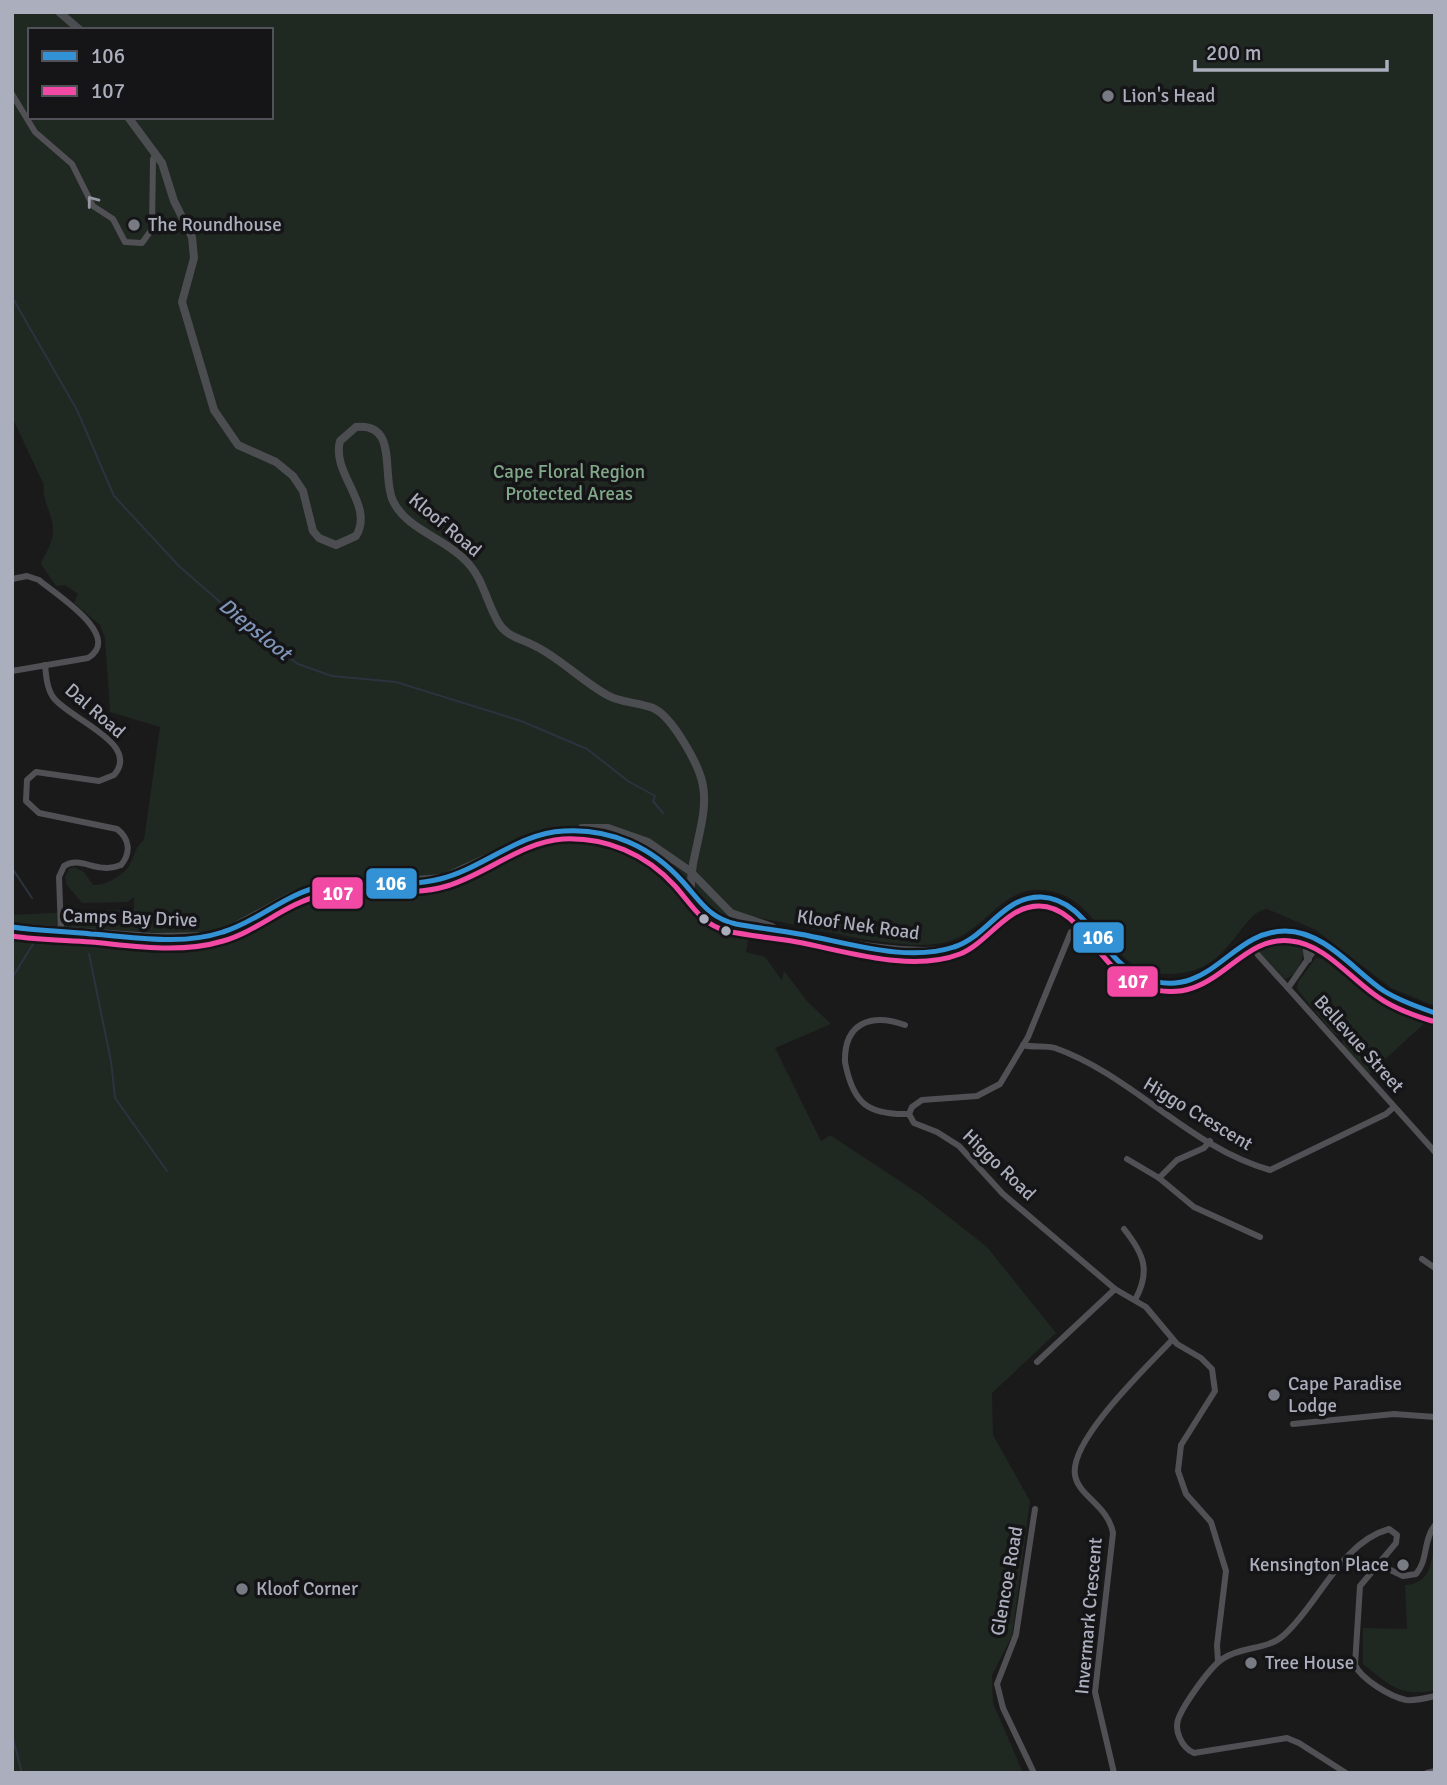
<svg xmlns="http://www.w3.org/2000/svg" width="1447" height="1785" viewBox="0 0 1447 1785" font-family="Signika,sans-serif">
<style>
.green{fill:#202822;fill-rule:evenodd}
.lines{fill:none;stroke-linecap:round;stroke-linejoin:round}
.stream{stroke:#2c333e;stroke-width:2}
.minor{stroke:#505055;stroke-width:6}
.major{stroke:#4c4d51;stroke-width:8}
.bus-1-casing{stroke:#151417;stroke-width:10}
.bus-2-casing{stroke:#151417;stroke-width:10}
.bus-1{stroke:#3292d5;stroke-width:5}
.bus-2{stroke:#f24aa4;stroke-width:5}
.oneway{stroke:#9496a2}
.poi-dot{fill:#787a84;stroke:#151417;stroke-width:2.5}
.bus-dot{fill:#abaebc;stroke:#151417;stroke-width:2.5}
.labels{text-anchor:middle;dominant-baseline:central;stroke-width:7;stroke-linejoin:round;paint-order:stroke}
.poi-label{font-size:19px;fill:#abaebc;stroke:#151417;text-anchor:start}
.park-label{font-size:19px;fill:#81a889;stroke:#151417}
.street-label{font-size:19px;fill:#abaebc;stroke:#151417}
.water-label{font-size:21px;font-style:italic;fill:#8096b9;stroke:#151417}
.line-badge{stroke:#151417;stroke-width:2.5}
.badge-label{font-size:19px;text-anchor:middle;font-weight:bold;fill:#fff}
</style>
<rect width="100%" height="100%" fill="#1a1a1b"/>
<g class="green">
<path d="M12,12H1435V1006L1391,988L1316,930L1267,909C1242,911 1231,967 1182,973C1103,984 1110,902 1050,891C1003,882 989,928 950,941C905,956 801,923 752,917L746,952L765,957L782,980L784,971L807,1001L831,1024L775,1048L821,1141L830,1135L921,1195L987,1247L1056,1333L992,1393L993,1435L1030,1501L1012,1636L992,1675L993,1703L1023,1773H12V915L134,909V897L128,902L82,903L67,885L65,877L69,869L74,867L84,872L93,885C105,886 122,876 129,866C135,856 134,848 144,840L160,727L110,712L105,638L100,625L74,603L78,594L65,585L56,586L41,564C45,553 53,544 53,531C54,515 41,501 44,485L12,417ZM30,30H271V117H30Z"/>
<path d="M1289,942L1303,947C1305,959 1297,976 1285,979L1257,950L1269,943Z"/>
<polygon points="1316,958 1323,959 1389,1006 1428,1020 1369,1074 1344,1047 1341,1036 1334,1034 1297,989 1298,982"/>
<path d="M1435,1540V1690C1401,1698 1388,1684 1363,1664V1628L1407,1629L1405,1585C1432,1583 1431,1562 1435,1540Z"/>
</g>
<g class="lines">
<g class="stream">
<polyline points="12,297 77,410 114,496 179,566 252,630 298,664 332,676 396,682 521,721 587,749 628,781 655,796 653,801 663,813"/>
<polyline points="12,868 32,898"/>
<polyline points="89,954 111,1061 115,1098 167,1171"/>
<polyline points="12,978 33,944"/>
<polyline points="12,1735 22,1773"/>
</g>
<g class="minor">
<polyline points="12,94 35,132 72,164 93,206 113,219 125,242 142,243 152,229 153,159 156,154"/>
<path d="M12,579L27,576L39,580C55,594 124,636 88,658L12,671"/>
<path d="M45,665C46,676 47,688 53,697C67,718 142,743 114,775L99,781L36,772L27,780L26,801L39,813L117,829C130,839 131,853 121,865C97,875 81,855 64,866L59,877L61,931"/>
<polyline points="1071,932 1028,1037 1000,1084 977,1096 922,1100 912,1107 909,1114 914,1123 937,1132 959,1146 1003,1194 1115,1289 1146,1307 1177,1344 1201,1358 1212,1369 1215,1391 1181,1445 1178,1471 1186,1494 1211,1522 1226,1571 1217,1645 1218,1662"/>
<polyline points="1319,943 1288,988 1435,1152"/>
<polyline points="1258,955 1288,988"/>
<path d="M905,1025C872,1013 844,1022 845,1062C853,1104 868,1115 909,1114"/>
<path d="M1023,1045C1034,1048 1045,1045 1055,1048C1132,1075 1190,1148 1270,1170L1386,1114L1394,1107"/>
<polyline points="1127,1159 1159,1178 1194,1207 1260,1237"/>
<polyline points="1159,1178 1177,1160 1204,1148 1210,1141"/>
<path d="M1124,1229C1144,1254 1151,1271 1135,1300"/>
<polyline points="1422,1259 1435,1268"/>
<polyline points="1037,1362 1115,1289"/>
<polyline points="1293,1424 1394,1414 1435,1417"/>
<path d="M1378,1564L1403,1576L1416,1574C1428,1561 1423,1540 1435,1525"/>
<polyline points="1034,1773 1003,1708 997,1684 1016,1635 1035,1509"/>
<path d="M1114,1773L1095,1692L1113,1533C1108,1505 1078,1496 1075,1475C1069,1440 1149,1365 1172,1340"/>
<path d="M1346,1773L1299,1743L1287,1738L1194,1753C1182,1748 1173,1730 1179,1717C1185,1703 1211,1665 1224,1658C1243,1646 1268,1650 1284,1635C1319,1604 1340,1543 1389,1529L1397,1535L1396,1543L1360,1586L1355,1665C1361,1679 1391,1697 1406,1700C1416,1701 1426,1698 1435,1696"/>
<polyline points="1427,1773 1435,1771"/>
</g>
<g class="major">
<polyline points="59,12 80,30"/>
<path d="M128,117L162,163L174,201L192,237L194,258L182,302L214,410L238,445L276,462L293,476L303,491L313,531L319,538L336,545L356,536C375,505 331,474 340,441L356,427C399,422 381,476 393,501C407,530 445,538 466,561C483,578 486,601 498,622C506,637 523,639 537,647C562,660 582,681 607,695C621,703 638,702 653,708C672,716 700,766 703,786C709,819 689,857 691,891"/>
<polyline points="582,828 608,828 648,842 690,871 731,913 772,927"/>
<path d="M560,831C596,833 630,835 660,858C680,874 694,905 713,917C726,924 745,926 759,928C805,936 911,959 952,948C987,937 1001,895 1042,897C1089,900 1097,960 1141,977C1217,1005 1233,925 1289,931C1325,934 1354,971 1382,990C1398,1001 1416,1007 1435,1013"/>
<polyline points="12,927 152,937 211,936 230,929 289,897 314,888 443,878 526,840 566,830"/>
<polyline points="1305,935 1308,959"/>
</g>
<defs>
<path id="bus-1" d="M12,927C38,931 64,931 91,934C134,937 181,946 223,932C259,921 286,893 323,886C362,878 402,889 440,879C484,868 518,833 564,831C610,828 652,847 683,882C700,901 709,918 736,924C757,928 778,930 799,934C846,942 906,963 954,947C987,937 1003,896 1041,897C1089,899 1101,962 1143,978C1210,1003 1229,931 1285,931C1325,931 1354,971 1384,991C1400,1001 1418,1007 1435,1013"/>
<path id="bus-2" d="M12,936C38,940 64,940 91,942C134,946 180,954 223,941C258,931 286,903 322,895C364,887 407,898 447,886C487,874 521,842 563,839C606,837 646,854 675,886C692,905 701,924 727,931C750,936 774,938 797,942C846,951 911,973 960,954C988,943 1006,906 1039,906C1082,906 1099,972 1141,986C1216,1013 1234,934 1291,941C1324,944 1349,977 1375,995C1392,1008 1412,1015 1432,1021"/>
</defs>
<use href="#bus-1" class="bus-1-casing"/>
<use href="#bus-2" class="bus-2-casing"/>
<use href="#bus-1" class="bus-1"/>
<use href="#bus-2" class="bus-2"/>
</g>
<defs><path id="oneway-chevron" d="M-2-3.5L2.5 0L-2 3.5" fill="none" stroke-width="1.6" stroke-linecap="round" stroke-linejoin="round" transform="scale(1.75)"/></defs>
<use class="oneway" href="#oneway-chevron" transform="translate(92 201) rotate(-127)"/>
<g class="poi-dot">
<circle cx="1108" cy="96" r="7"/>
<circle cx="134" cy="225" r="7"/>
<circle cx="1274" cy="1395" r="7"/>
<circle cx="1403" cy="1565" r="7"/>
<circle cx="242" cy="1589" r="7"/>
<circle cx="1251" cy="1663" r="7"/>
</g>
<g class="bus-dot">
<circle cx="704" cy="919" r="6"/>
<circle cx="726" cy="931" r="6"/>
</g>
<g class="labels">
<g class="poi-label">
<text x="1122" y="96">Lion's Head</text>
<text x="148" y="225">The Roundhouse</text>
<text x="1288" y="1384">Cape Paradise<tspan x="1288" dy="22">Lodge</tspan></text>
<text x="1389" y="1565" text-anchor="end">Kensington Place</text>
<text x="256" y="1589">Kloof Corner</text>
<text x="1265" y="1663">Tree House</text>
</g>
<g class="park-label">
<text x="569" y="472">Cape Floral Region<tspan x="569" dy="22">Protected Areas</tspan></text>
</g>
<g class="street-label">
<text transform="translate(445 525) rotate(40)">Kloof Road</text>
<text transform="translate(95 711) rotate(41)">Dal Road</text>
<text transform="translate(130 918) rotate(2)">Camps Bay Drive</text>
<text transform="translate(858 925) rotate(8)">Kloof Nek Road</text>
<text transform="translate(1359 1044) rotate(48)">Bellevue Street</text>
<text transform="translate(1198 1114) rotate(31)">Higgo Crescent</text>
<text transform="translate(999 1165) rotate(44)">Higgo Road</text>
<text transform="translate(1007 1581) rotate(-80)">Glencoe Road</text>
<text transform="translate(1089 1616) rotate(-85)">Invermark Crescent</text>
</g>
<g class="water-label">
<text transform="translate(255 629) rotate(39)">Diepsloot</text>
</g>
</g>
<g class="line-badge">
<rect x="365" y="867" width="53" height="33" rx="7" fill="#3292d5"/>
<rect x="311" y="876" width="53" height="34" rx="7" fill="#f24aa4"/>
<rect x="1072" y="921" width="53" height="33" rx="7" fill="#3292d5"/>
<rect x="1106" y="965" width="53" height="33" rx="7" fill="#f24aa4"/>
</g>
<g class="badge-label">
<text x="391" y="890">106</text>
<text x="338" y="900">107</text>
<text x="1098" y="944">106</text>
<text x="1133" y="988">107</text>
</g>
<rect width="1447" height="1785" fill="none" stroke="#abaebc" stroke-width="28"/>
<rect x="28" y="28" width="245" height="91" fill="#151417" stroke="#515259" stroke-width="2"/>
<rect x="42" y="51" width="35" height="10" fill="#3292d5" stroke="#515259" stroke-width="2"/>
<text x="91" y="63" font-size="21" fill="#abaebc">106</text>
<rect x="42" y="86" width="35" height="10" fill="#f24aa4" stroke="#515259" stroke-width="2"/>
<text x="91" y="98" font-size="21" fill="#abaebc">107</text>
<path d="M1195 60v10h192v-10" fill="none" stroke="#abaebc" stroke-width="3.5"/>
<text x="1206" y="60" font-size="21" fill="#abaebc" stroke="#151417" stroke-width="5" paint-order="stroke">200 m</text>
</svg>
